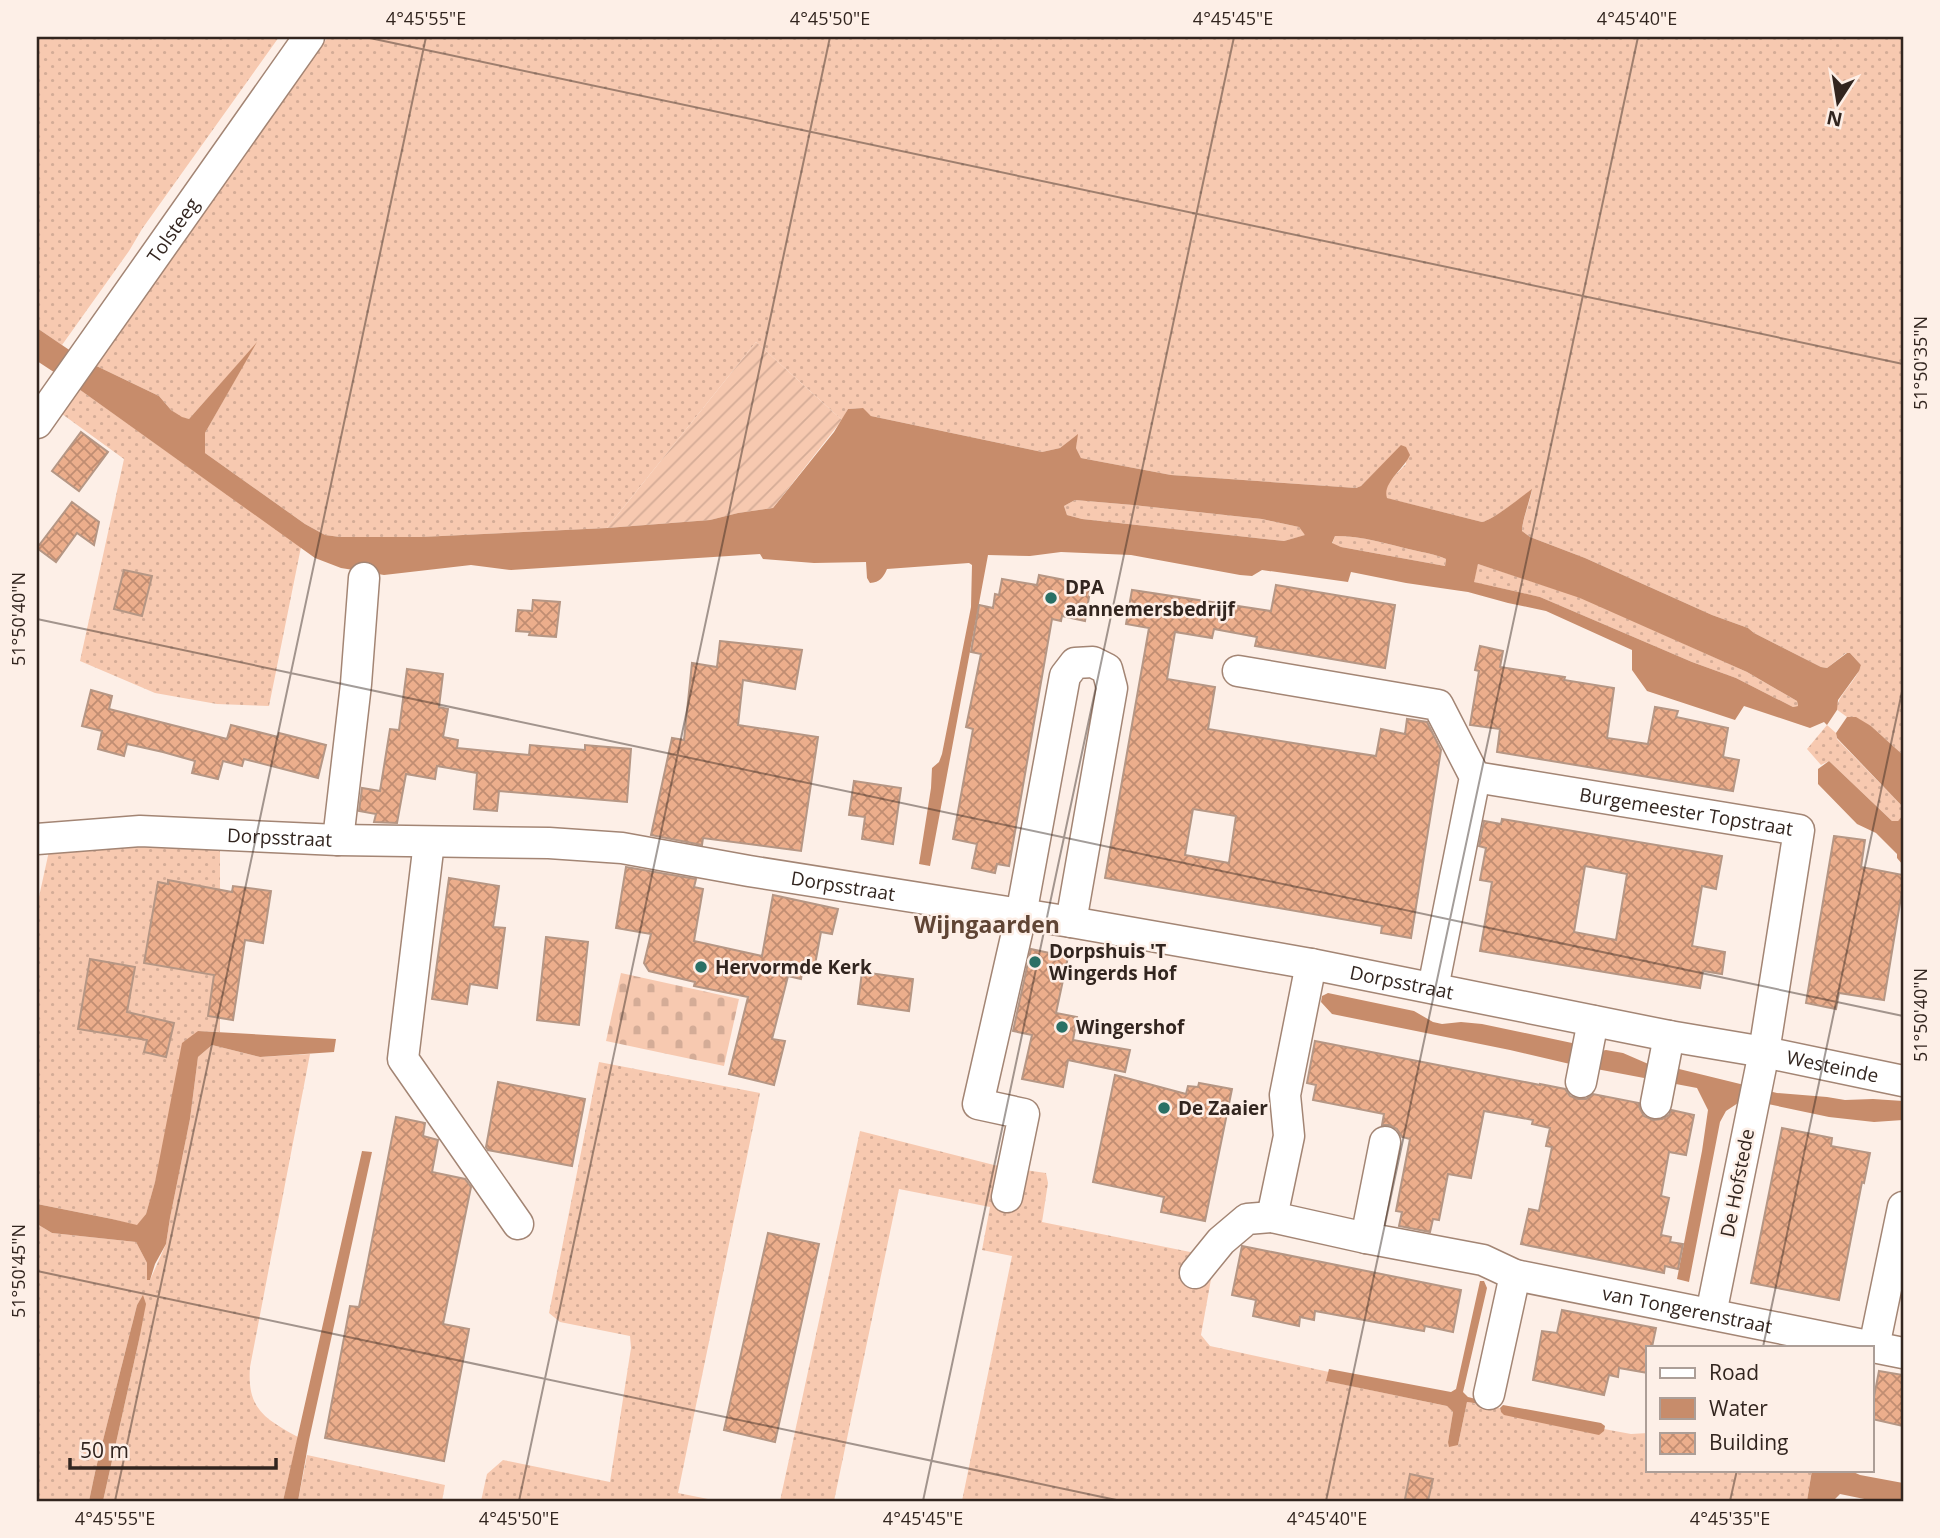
<svg xmlns="http://www.w3.org/2000/svg" width="1940" height="1538" viewBox="0 0 1940 1538" font-family="'Open Sans',sans-serif">
<style>
.grass{fill:url(#grass-dots)}
.cemetery{fill:url(#cemetery-stones)}
.garden{fill:url(#garden-furrows)}
.water{fill:#c78c6b;fill-rule:evenodd}
.building{fill:url(#building-cross-hatch);stroke:#b59684;stroke-width:2;fill-rule:evenodd}
.lines{fill:none;stroke-linecap:round;stroke-linejoin:round}
.minor-casing{stroke:#a38574;stroke-width:33}
.minor{stroke:#fff;stroke-width:30}
.ticks{fill:none;stroke:#32251f;stroke-width:2;stroke-opacity:0.45}
.poi-dot{fill:#2a7065;stroke:#fdefe7;stroke-width:2.5}
.labels{text-anchor:middle;dominant-baseline:central;stroke-width:5;stroke-linejoin:round;paint-order:stroke}
.street-label{font-size:19px;fill:#32251f;stroke:#fdefe7}
.poi-label{font-size:19px;font-weight:bold;fill:#32251f;stroke:#fdefe7;text-anchor:start}
.quarter-label{font-size:23px;font-weight:bold;fill:#604535;stroke:#fdefe7}
.neatline{fill:none;stroke:#32251f;stroke-width:2.5}
.ticks-label{font-size:18px;text-anchor:middle;fill:#32251f}
</style>
<defs>
<pattern id="grass-dots" width="8" height="8" patternUnits="userSpaceOnUse" patternTransform="scale(1.75)"><rect width="8" height="8" fill="#f7c9b0"/><path d="M2 2h.1M6 6h.1" fill="none" stroke="#d4ac97" stroke-width="1.8" stroke-linecap="round"/></pattern>
<pattern id="cemetery-stones" width="16" height="16" patternUnits="userSpaceOnUse" patternTransform="scale(1.75)"><rect width="16" height="16" fill="#f7c9b0"/><path d="M2 7V4a2 2 0 0 1 4 0v3zM10 15v-3a2 2 0 0 1 4 0v3z" fill="#d4ac97"/></pattern>
<pattern id="garden-furrows" width="10" height="10" patternUnits="userSpaceOnUse" patternTransform="scale(1.75)"><rect width="10" height="10" fill="#f7c9b0"/><path d="M-1 1l2-2M0 10L10 0M9 11l2-2" fill="none" stroke="#d4ac97"/></pattern>
<pattern id="building-cross-hatch" width="8" height="8" patternUnits="userSpaceOnUse" patternTransform="scale(1.75)"><rect width="8" height="8" fill="#ecae8c"/><path d="M0 0l8 8M0 8l8-8" fill="none" stroke="#c08d72"/></pattern>
</defs>
<rect width="100%" height="100%" fill="#fdefe7"/>
<g class="grass">
<polygon points="37,37 279,37 142,229 129,251 62,345 37,328"/>
<path d="M328,37H1903V755L1871,726L1847,717L1836,709C1840,692 1856,682 1861,665L1850,653H1846L1827,668L1821,667L1754,633L1748,628L1712,615L1585,558L1530,537L1522,531C1522,521 1530,502 1532,490C1520,498 1493,520 1482,522L1386,498C1382,485 1398,473 1406,464L1402,445L1361,486L1356,488L1171,475L1081,458L1076,448L1077,435L1060,448L1042,452L871,416L862,408L848,409L842,420L756,342L607,528L421,537H340L325,535L305,524L205,453V433L254,346L189,419L182,418L171,410L159,396L84,360L173,254Z"/>
<polygon points="69,382 301,547 269,706 217,704 155,693 80,661 124,459 51,406"/>
<polygon points="1075,500 1133,505 1262,519 1299,527 1306,535 1284,541 1082,519 1067,515 1064,506"/>
<path d="M1335,536C1363,536 1387,544 1413,550C1425,553 1435,554 1446,559L1445,566L1341,547L1332,544Z"/>
<polygon points="1478,564 1580,597 1747,672 1797,701 1798,706 1793,707 1736,678 1692,662 1540,597 1473,582"/>
<polygon points="1827,725 1836,733 1837,739 1903,807 1903,815 1898,821 1892,821 1829,761 1821,765 1807,749"/>
<polygon points="51,842 220,843 220,1032 198,1031 146,1214 137,1226 112,1219 37,1204 37,906"/>
<path d="M212,1045L260,1057L310,1054L250,1367C247,1409 264,1418 298,1437L283,1501H103L139,1340L143,1296L137,1305L96,1468L89,1501H37V1224L52,1233L136,1242L147,1263V1279L150,1280L166,1244L170,1218L190,1119L198,1057Z"/>
<polygon points="599,1062 760,1093 678,1493 718,1501 481,1501 487,1474 503,1460 610,1482 631,1348 630,1336 560,1322 549,1313"/>
<polygon points="860,1131 998,1166 1046,1173 1048,1183 1042,1222 1215,1257 1201,1335 1210,1346 1329,1372 1327,1381 1447,1406 1453,1412 1448,1442 1458,1445 1467,1402 1500,1408 1501,1412 1604,1431 1604,1429 1631,1434 1648,1433 1648,1470 1812,1470 1807,1501 962,1501 1012,1256 982,1250 990,1207 899,1189 834,1501 780,1501"/>
<polygon points="307,1455 445,1485 442,1501 298,1501"/>
</g>
<polygon class="cemetery" points="621,973 739,999 724,1066 606,1041"/>
<polygon class="garden" points="756,342 842,420 773,508 738,513 710,520 607,528"/>
<g class="water">
<path d="M37,328L84,360L159,396L171,410L182,417L189,419L257,342L205,433V453L305,524L325,535L340,537H421L607,528L710,520L738,513L773,508L834,432L848,409L863,408L871,416L1042,452L1060,448L1078,434L1076,448L1081,458L1171,475L1356,488L1361,486L1401,445L1406,447L1410,455C1404,469 1382,483 1387,498L1482,522C1493,520 1521,497 1532,489C1530,500 1522,521 1522,531L1530,537L1585,558L1712,615L1748,628L1754,633L1821,667L1827,668L1847,653H1850L1861,665L1859,671L1838,700L1837,710L1827,725L1824,722L1810,728L1744,706L1735,720L1647,691L1632,670V650L1546,611L1508,603L1468,592L1406,583L1351,572L1348,582L1262,570L1252,576L1240,575L1131,555L1061,552L1030,556L988,555L930,866L919,864L931,788L932,768L939,762L942,754L971,607L972,565L969,563L887,569C883,578 880,582 870,583L867,578L866,562L814,563L763,559L760,554L511,570L471,565L384,575L341,568L315,558L69,382L37,361ZM1075,500L1133,505L1262,519L1299,527L1305,535L1284,541L1082,519L1067,515L1064,506ZM1335,536C1363,536 1387,544 1413,550C1425,553 1435,554 1446,559L1445,566L1341,547L1332,543ZM1478,564L1580,598L1747,672L1797,701L1798,706L1793,707L1736,678L1692,662L1540,597L1474,582Z"/>
<polygon points="1847,717 1856,717 1871,726 1903,755 1903,807 1837,738 1836,733"/>
<polygon points="1829,761 1892,821 1898,821 1903,815 1903,865 1897,858 1897,854 1876,833 1857,824 1818,784 1818,769"/>
<polygon points="1328,993 1414,1011 1433,1022 1442,1024 1461,1022 1482,1024 1572,1043 1579,1049 1596,1052 1606,1050 1623,1053 1653,1066 1675,1068 1777,1093 1827,1097 1845,1100 1873,1099 1903,1101 1903,1120 1874,1122 1829,1117 1744,1099 1726,1111 1720,1122 1689,1282 1677,1279 1702,1151 1708,1110 1697,1088 1570,1064 1510,1050 1332,1014 1321,1002 1322,996"/>
<polygon points="198,1031 336,1039 334,1052 260,1057 212,1045 198,1057 190,1119 170,1218 166,1244 155,1264 150,1280 147,1280 147,1263 136,1242 52,1233 37,1224 37,1204 112,1219 137,1225 146,1214 155,1182 182,1043"/>
<polygon points="362,1151 372,1152 309,1440 298,1501 283,1501"/>
<polygon points="1480,1281 1484,1281 1487,1288 1463,1392 1468,1397 1480,1400 1480,1404 1467,1402 1458,1445 1449,1447 1448,1442 1453,1412 1447,1406 1326,1381 1329,1369 1451,1392 1456,1389"/>
<polygon points="143,1295 146,1304 139,1340 103,1501 89,1501 96,1468 137,1305"/>
<polygon points="1503,1405 1601,1423 1605,1426 1604,1431 1599,1435 1504,1415 1501,1412 1500,1408"/>
<polygon points="1812,1470 1849,1470 1860,1475 1903,1483 1903,1501 1874,1501 1840,1494 1833,1501 1807,1501"/>
</g>
<g class="building">
<polygon points="81,432 108,452 79,491 52,471"/>
<polygon points="72,502 99,522 94,545 77,533 56,562 37,548"/>
<polygon points="124,570 152,576 142,616 114,609"/>
<polygon points="1039,575 1091,585 1085,621 1062,616 1061,621 1052,619 1009,866 997,864 995,873 972,868 977,844 953,839 973,729 966,727 981,654 971,652 979,605 993,608 995,594 999,595 1002,579 1037,585"/>
<path d="M1276,585L1395,605L1385,668L1255,646L1257,637L1214,629L1212,638L1175,632L1167,679L1215,687L1208,729L1318,747L1376,756L1381,729L1405,734L1407,719L1427,722L1441,750L1411,938L1381,933L1382,926L1105,878L1149,628L1126,624L1132,590L1271,611ZM1193,809L1236,816L1229,863L1185,855Z"/>
<polygon points="533,600 560,602 556,637 529,635 530,632 516,631 518,610 532,611"/>
<polygon points="720,641 802,650 795,689 743,680 738,725 818,737 801,851 703,838 702,845 651,835 672,738 684,740 692,663 717,667"/>
<polygon points="1480,646 1503,651 1500,667 1565,677 1564,680 1614,688 1607,738 1648,744 1655,707 1678,711 1676,717 1728,728 1723,757 1739,760 1733,791 1497,752 1500,729 1470,725 1479,671 1475,670"/>
<polygon points="407,669 443,674 439,707 448,709 443,737 458,740 457,748 529,755 530,745 585,750 585,745 631,749 627,802 499,791 497,811 474,809 477,773 437,766 435,779 406,774 397,823 374,822 376,814 359,811 362,788 380,791 390,729 399,730"/>
<polygon points="91,690 112,696 109,709 227,739 231,725 278,737 279,733 326,745 318,778 244,759 242,766 223,761 218,779 192,773 195,761 163,752 127,744 124,756 98,749 102,731 82,726"/>
<polygon points="854,781 901,788 893,844 862,839 865,817 849,815"/>
<path d="M1502,819L1722,856L1716,889L1702,886L1692,946L1725,952L1722,974L1703,971L1700,988L1480,951L1492,882L1480,880L1486,848L1479,846L1484,821L1501,824ZM1585,866L1627,874L1616,940L1574,932Z"/>
<polygon points="1834,836 1865,840 1861,867 1903,875 1903,885 1884,1000 1839,993 1836,1009 1806,1003"/>
<polygon points="626,867 696,879 694,887 703,889 694,941 762,956 773,895 838,909 832,934 821,932 814,970 803,968 801,979 788,976 772,1039 785,1041 774,1085 729,1074 748,997 694,986 695,982 649,971 644,963 651,934 616,928"/>
<polygon points="449,878 499,886 493,927 505,928 497,988 470,984 467,1004 432,999"/>
<polygon points="168,880 232,892 233,886 271,891 263,943 245,940 233,1020 208,1016 214,975 144,963 158,882 168,884"/>
<polygon points="546,937 588,942 579,1025 537,1020"/>
<polygon points="1031,949 1068,957 1056,1013 1077,1017 1073,1040 1130,1050 1125,1072 1068,1060 1063,1087 1022,1079 1032,1035 1013,1031"/>
<polygon points="90,959 135,967 127,1012 174,1023 166,1057 144,1052 147,1040 78,1029"/>
<polygon points="862,972 913,979 909,1011 858,1004"/>
<polygon points="1315,1041 1540,1085 1540,1084 1565,1089 1570,1096 1578,1099 1586,1099 1593,1094 1639,1103 1640,1109 1644,1116 1653,1120 1662,1119 1669,1115 1671,1110 1694,1115 1686,1155 1669,1152 1661,1196 1669,1198 1661,1235 1671,1237 1670,1242 1683,1244 1678,1269 1665,1266 1664,1273 1521,1244 1529,1209 1539,1211 1552,1147 1546,1146 1550,1128 1532,1124 1533,1120 1484,1111 1471,1178 1448,1174 1439,1220 1433,1219 1430,1232 1399,1226 1402,1212 1396,1211 1410,1139 1402,1137 1397,1129 1389,1125 1382,1125 1384,1114 1313,1100 1316,1085 1307,1083"/>
<polygon points="1115,1075 1186,1094 1188,1086 1198,1087 1199,1083 1232,1089 1205,1221 1161,1212 1164,1197 1093,1182"/>
<polygon points="498,1082 585,1099 572,1166 488,1150 486,1147"/>
<polygon points="396,1117 425,1123 423,1136 438,1140 432,1172 465,1179 471,1187 443,1324 469,1329 444,1461 325,1438 350,1306 359,1307"/>
<polygon points="1782,1128 1832,1138 1831,1146 1870,1153 1864,1183 1862,1182 1839,1300 1751,1283"/>
<polygon points="768,1233 819,1244 775,1442 724,1430"/>
<polygon points="1242,1246 1461,1290 1453,1332 1425,1326 1424,1331 1315,1311 1314,1320 1300,1317 1299,1326 1253,1316 1256,1300 1232,1295"/>
<polygon points="1562,1310 1656,1328 1652,1347 1648,1347 1648,1373 1619,1368 1618,1377 1609,1375 1604,1395 1533,1380 1542,1331 1557,1333"/>
<polygon points="1879,1371 1903,1375 1903,1426 1872,1419 1872,1407"/>
<polygon points="1410,1474 1433,1479 1428,1501 1405,1499"/>
</g>
<g class="lines">
<defs>
<g id="minor">
<path id="s1" d="M37,423L309,37"/>
<polyline points="1238,671 1438,705 1475,777 1433,988"/>
<path id="s2" d="M1475,777L1799,830L1764,1052L1711,1314"/>
<path id="s3" d="M37,839L140,831L338,840L549,843L622,848L749,871L1071,922L1311,964L1669,1036L1764,1052L1903,1081"/>
<polyline points="338,840 356,684 364,578"/>
<polyline points="429,842 403,1059 518,1224"/>
<path id="s4" d="M1311,964L1285,1095L1289,1136L1272,1217L1366,1238L1483,1260L1515,1275L1903,1353"/>
<polyline points="1581,1082 1593,1021"/>
<polyline points="1656,1103 1669,1036"/>
<polyline points="1007,1197 1024,1114 978,1104 1021,915 1065,676 1075,663 1093,662 1107,669 1112,688 1071,922"/>
<polyline points="1366,1238 1385,1142"/>
<polyline points="1195,1273 1221,1241 1247,1219 1272,1217"/>
<polyline points="1874,1347 1903,1207"/>
<polyline points="1489,1394 1515,1275"/>
</g>
</defs>
<use href="#minor" class="minor-casing"/>
<use href="#minor" class="minor"/>
</g>
<path class="ticks" d="M365,37L1903,364M37,619L1903,1016M37,1271L1121,1501M1763,1347L1903,687M115,1501L426,37M519,1501L830,37M923,1501L1234,37M1326,1501L1638,37M1730,1501L1737,1470"/>
<g class="poi-dot">
<circle cx="1051" cy="598" r="7"/>
<circle cx="1035" cy="962" r="7"/>
<circle cx="701" cy="967" r="7"/>
<circle cx="1062" cy="1027" r="7"/>
<circle cx="1164" cy="1108" r="7"/>
</g>
<g class="labels">
<g class="street-label">
<text stroke="none"><textPath href="#s1" startOffset="236">Tolsteeg</textPath></text>
<text stroke="none"><textPath href="#s2" startOffset="214">Burgemeester Topstraat</textPath></text>
<text stroke="none"><textPath href="#s3" startOffset="243">Dorpsstraat</textPath></text>
<text stroke="none"><textPath href="#s3" startOffset="810">Dorpsstraat</textPath></text>
<text stroke="none"><textPath href="#s3" startOffset="1377">Dorpsstraat</textPath></text>
<text stroke="none"><textPath href="#s3" startOffset="1816">Westeinde</textPath></text>
<text transform="translate(1737 1183) rotate(-79)">De Hofstede</text>
<text stroke="none"><textPath href="#s4" startOffset="684">van Tongerenstraat</textPath></text>
</g>
<g class="poi-label">
<text x="1065" y="587">DPA<tspan x="1065" dy="22">aannemersbedrijf</tspan></text>
<text x="1049" y="951">Dorpshuis 'T<tspan x="1049" dy="22">Wingerds Hof</tspan></text>
<text x="715" y="967">Hervormde Kerk</text>
<text x="1076" y="1027">Wingershof</text>
<text x="1178" y="1108">De Zaaier</text>
</g>
<g class="quarter-label">
<text x="987" y="924">Wijngaarden</text>
</g>
</g>
<rect width="1940" height="1538" fill="none" stroke="#fdefe7" stroke-width="77"/>
<rect x="1646" y="1346" width="228" height="126" fill="#fdefe7" stroke="#ac9e97" stroke-width="2"/>
<rect x="1660" y="1368" width="35" height="10" fill="#ffffff" stroke="#ac9e97" stroke-width="2"/>
<text x="1709" y="1380" font-size="21" fill="#32251f">Road</text>
<rect x="1660" y="1398" width="35" height="21" fill="#c78c6b" stroke="#ac9e97" stroke-width="2"/>
<text x="1709" y="1416" font-size="21" fill="#32251f">Water</text>
<rect x="1660" y="1433" width="35" height="21" fill="url(#building-cross-hatch)" stroke="#ac9e97" stroke-width="2"/>
<text x="1709" y="1450" font-size="21" fill="#32251f">Building</text>
<g transform="translate(1838 102) rotate(192)" stroke="#fdefe7" stroke-width="5" paint-order="stroke">
<path d="M0-5L12 26L0 18L-12 26Z" fill="#32251f"/>
<text y="-10" font-size="19" font-weight="bold" text-anchor="middle" fill="#32251f">N</text>
</g>
<path d="M70 1458v10h206v-10" fill="none" stroke="#32251f" stroke-width="3.5"/>
<text x="80" y="1458" font-size="21" fill="#32251f" stroke="#fdefe7" stroke-width="5" paint-order="stroke">50 m</text>
<rect x="38" y="38" width="1864" height="1462" class="neatline"/>
<g class="ticks-label">
<text x="426" y="25">4°45'55"E</text>
<text x="830" y="25">4°45'50"E</text>
<text x="1233" y="25">4°45'45"E</text>
<text x="1637" y="25">4°45'40"E</text>
<text transform="translate(1921 363) rotate(-90)" y="6">51°50'35"N</text>
<text transform="translate(19 619) rotate(-90)" y="6">51°50'40"N</text>
<text transform="translate(1921 1015) rotate(-90)" y="6">51°50'40"N</text>
<text transform="translate(19 1271) rotate(-90)" y="6">51°50'45"N</text>
<text x="115" y="1525">4°45'55"E</text>
<text x="519" y="1525">4°45'50"E</text>
<text x="923" y="1525">4°45'45"E</text>
<text x="1327" y="1525">4°45'40"E</text>
<text x="1730" y="1525">4°45'35"E</text>
</g>
</svg>
